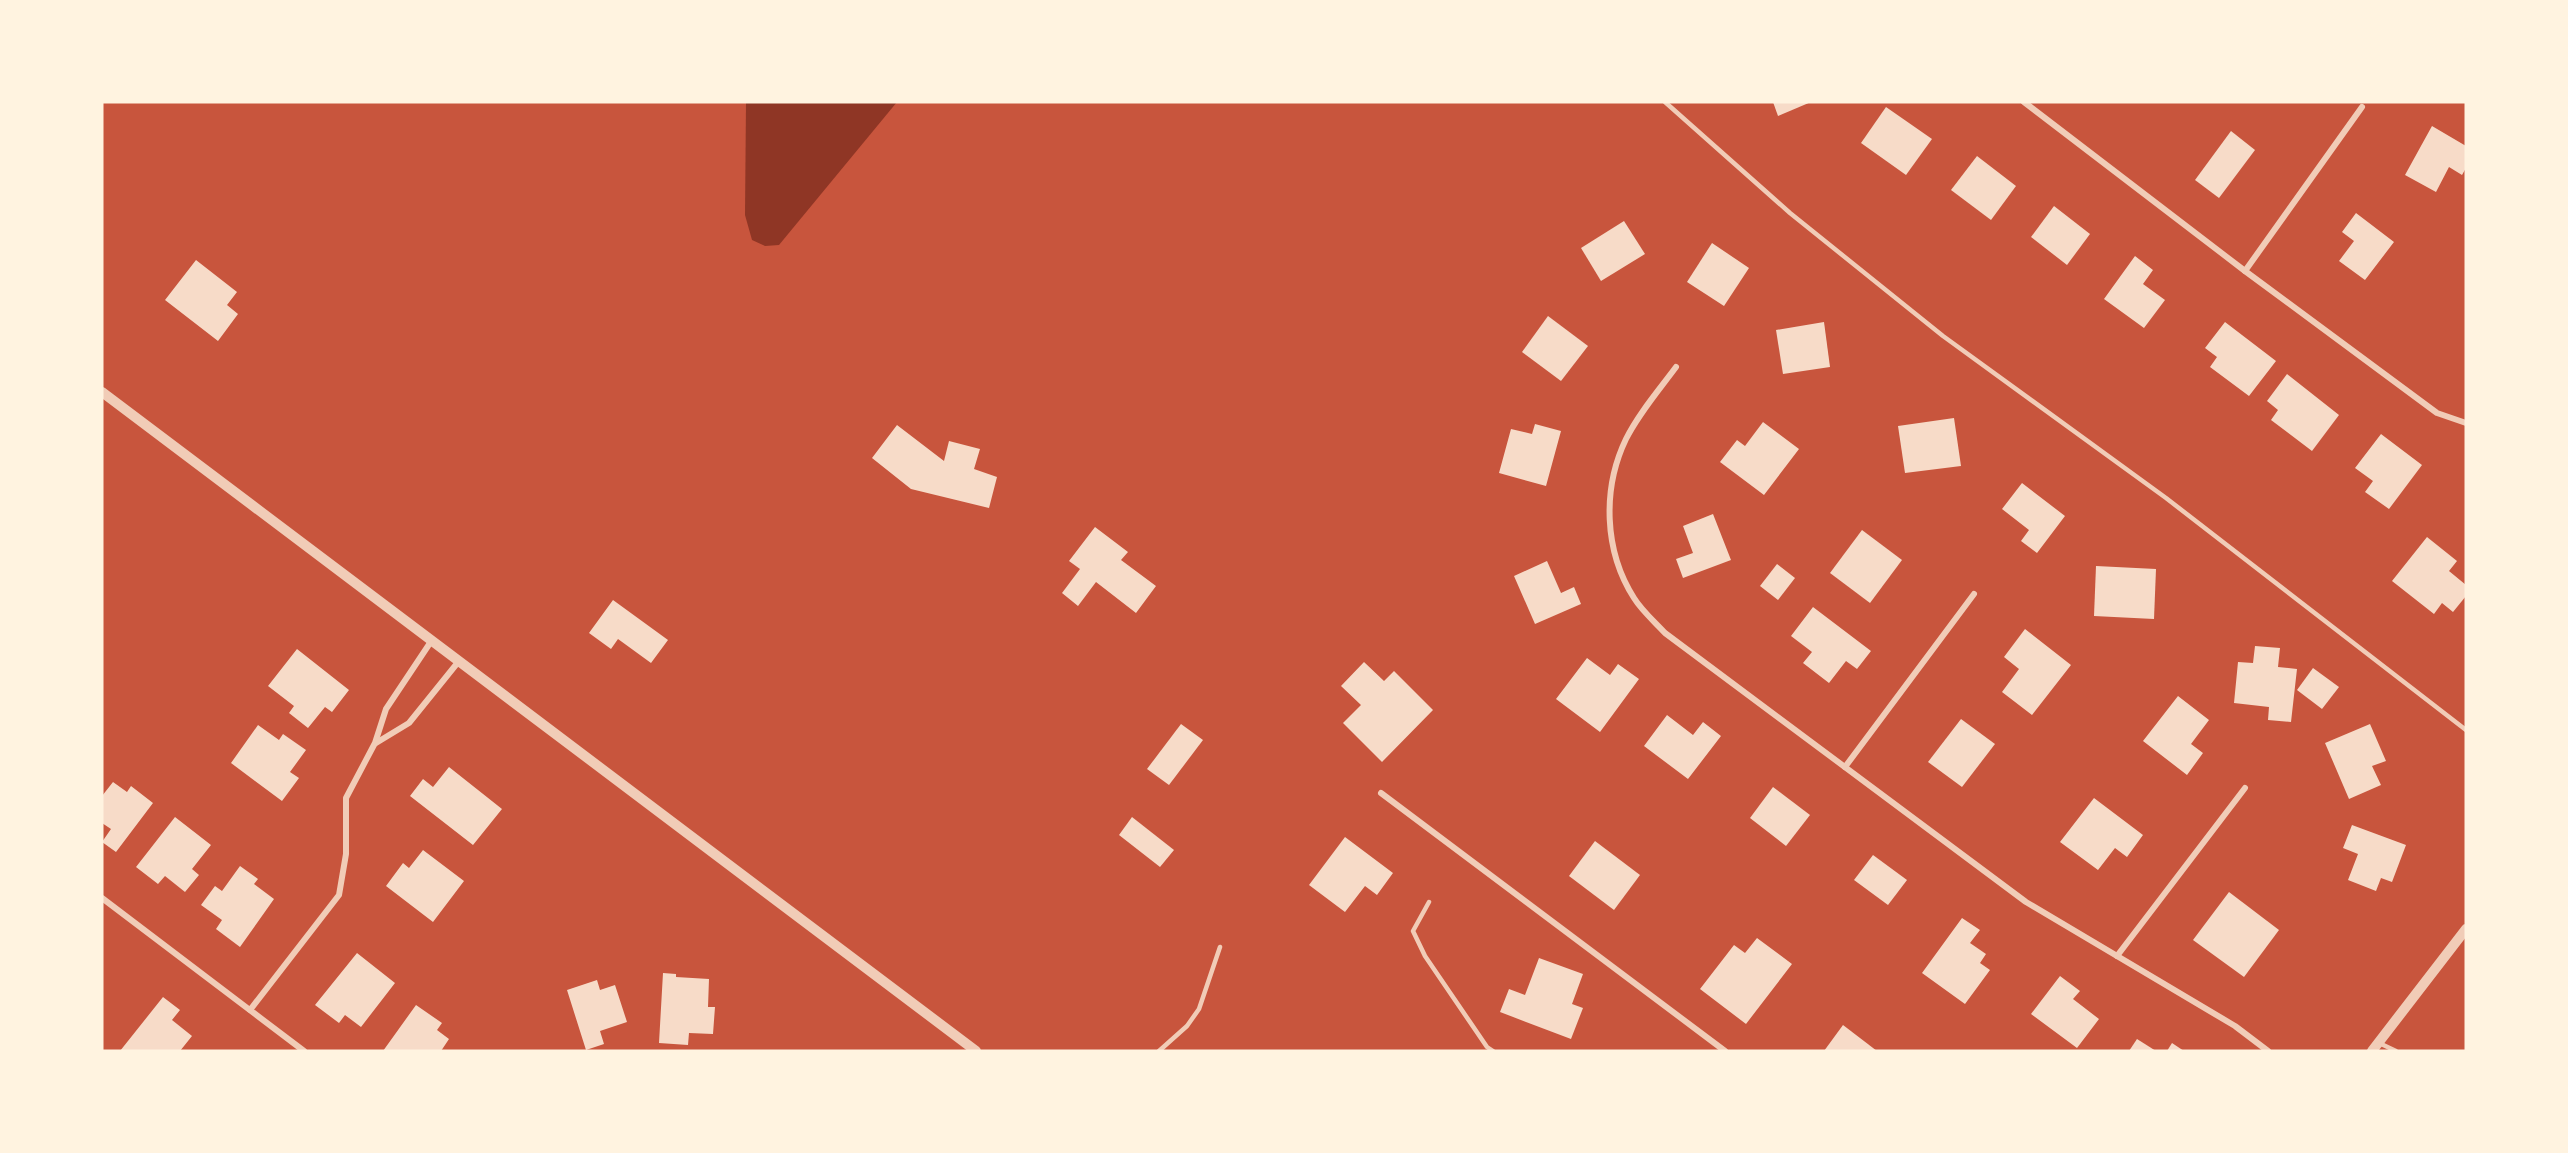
<svg xmlns="http://www.w3.org/2000/svg" width="2568" height="1153" viewBox="0 0 2568 1153" font-family="'PT Sans',sans-serif">
<style>
.water{fill:#8f3625}
.building{fill:#f7dbc8}
.lines{fill:none;stroke-linecap:round;stroke-linejoin:round}
.service{stroke:#f1ccb7;stroke-width:4.5}
.minor{stroke:#f1ccb7;stroke-width:6}
.tertiary{stroke:#f1ccb7;stroke-width:10}
</style>
<rect width="100%" height="100%" fill="#c8553d"/>
<polygon class="water" points="746,102 897,102 779,245 765,246 752,240 745,215"/>
<g class="building">
<polygon points="1773,102 1811,102 1778,116"/>
<polygon points="1886,107 1932,139 1906,175 1861,143"/>
<polygon points="2432,126 2466,146 2466,168 2462,175 2449,167 2436,192 2405,175"/>
<polygon points="2231,131 2255,150 2219,198 2195,180"/>
<polygon points="1977,156 2016,186 1991,220 1951,190"/>
<polygon points="2054,206 2090,234 2067,265 2031,237"/>
<polygon points="2356,213 2394,242 2365,280 2339,261 2354,241 2342,232"/>
<polygon points="1624,221 1645,254 1601,281 1581,248"/>
<polygon points="1712,243 1749,268 1724,306 1687,282"/>
<polygon points="2135,256 2153,270 2143,284 2165,300 2144,328 2104,299"/>
<polygon points="196,260 237,292 227,305 238,314 218,341 165,300"/>
<polygon points="1548,316 1588,346 1561,381 1522,352"/>
<polygon points="1824,322 1830,367 1783,374 1776,330"/>
<polygon points="2225,322 2276,361 2249,396 2210,367 2217,357 2205,348"/>
<polygon points="2287,374 2339,415 2312,451 2271,420 2278,410 2267,401"/>
<polygon points="1954,418 1961,466 1905,473 1898,426"/>
<polygon points="1763,422 1799,449 1764,495 1720,462 1737,440 1745,446"/>
<polygon points="1535,424 1561,431 1546,486 1499,473 1511,429 1532,434"/>
<polygon points="897,425 944,461 949,441 980,449 974,469 997,477 989,508 911,489 872,458"/>
<polygon points="2381,434 2422,465 2389,509 2365,492 2373,481 2355,468"/>
<polygon points="2022,483 2065,516 2037,553 2021,541 2029,530 2002,509"/>
<polygon points="1713,514 1731,560 1683,578 1676,559 1693,553 1683,526"/>
<polygon points="1095,527 1128,552 1121,560 1156,586 1136,613 1096,582 1078,606 1062,593 1080,569 1069,561"/>
<polygon points="1862,530 1902,560 1870,603 1830,573"/>
<polygon points="2427,537 2457,561 2449,571 2466,585 2466,596 2453,612 2442,603 2434,614 2392,581"/>
<polygon points="1547,561 1561,593 1574,587 1581,604 1535,624 1514,576"/>
<polygon points="1777,564 1795,578 1778,600 1760,586"/>
<polygon points="2096,566 2156,569 2154,619 2094,616"/>
<polygon points="613,600 668,640 651,663 618,639 611,649 589,633"/>
<polygon points="1813,607 1871,651 1857,669 1846,661 1829,683 1803,663 1812,652 1791,636"/>
<polygon points="2025,629 2071,665 2032,715 2002,692 2019,669 2004,657"/>
<polygon points="2255,646 2280,648 2278,667 2297,669 2291,722 2268,720 2269,707 2234,703 2238,662 2253,663"/>
<polygon points="297,649 349,690 332,712 325,707 308,728 289,713 294,706 268,686"/>
<polygon points="1587,658 1610,675 1618,664 1639,679 1600,732 1556,699"/>
<polygon points="1364,662 1384,681 1394,671 1433,710 1382,762 1343,723 1361,705 1341,686"/>
<polygon points="2313,668 2339,687 2322,709 2297,690"/>
<polygon points="2178,696 2209,720 2191,744 2203,753 2187,775 2143,741"/>
<polygon points="1667,715 1693,735 1703,722 1721,736 1688,779 1644,746"/>
<polygon points="1961,719 1995,744 1962,787 1928,762"/>
<polygon points="1181,724 1203,740 1169,785 1147,769"/>
<polygon points="2370,724 2386,761 2372,766 2381,785 2349,799 2325,743"/>
<polygon points="258,725 279,740 283,734 306,750 290,772 299,778 282,801 231,763"/>
<polygon points="449,767 502,809 473,845 410,796 423,779 433,787"/>
<polygon points="113,782 127,792 131,786 153,803 116,852 102,842 111,829 102,823 102,796"/>
<polygon points="1773,787 1810,815 1786,846 1750,818"/>
<polygon points="2094,798 2143,835 2127,857 2115,848 2098,870 2060,842"/>
<polygon points="175,817 211,845 192,869 199,875 185,892 165,876 158,884 136,867"/>
<polygon points="1132,817 1174,850 1160,867 1119,835"/>
<polygon points="2352,825 2406,845 2392,882 2381,878 2376,891 2348,880 2358,854 2343,848"/>
<polygon points="1345,837 1393,873 1377,895 1365,886 1345,912 1309,885"/>
<polygon points="1595,841 1640,875 1614,910 1569,876"/>
<polygon points="423,850 464,881 433,922 386,886 403,863 409,868"/>
<polygon points="1873,855 1907,880 1888,905 1854,880"/>
<polygon points="240,866 258,879 254,884 274,899 240,947 216,929 222,920 201,905 215,886 222,891"/>
<polygon points="2229,892 2279,930 2244,977 2193,940"/>
<polygon points="1962,918 1980,930 1970,943 1986,954 1980,963 1990,970 1965,1004 1922,973"/>
<polygon points="1757,938 1792,964 1746,1024 1700,989 1734,945 1745,953"/>
<polygon points="357,953 395,983 361,1027 345,1015 339,1023 315,1005"/>
<polygon points="1539,958 1583,974 1572,1004 1583,1008 1571,1039 1500,1012 1509,989 1525,995"/>
<polygon points="663,973 676,974 676,977 709,979 708,1007 715,1007 713,1034 689,1033 688,1045 659,1043"/>
<polygon points="2060,976 2080,991 2073,999 2099,1019 2077,1048 2031,1014"/>
<polygon points="597,980 600,990 615,985 627,1022 600,1031 604,1044 586,1050 567,990"/>
<polygon points="163,997 180,1010 172,1020 192,1036 180,1051 120,1051"/>
<polygon points="416,1005 442,1023 437,1030 449,1039 441,1051 383,1051"/>
<polygon points="1843,1025 1877,1051 1824,1051"/>
<polygon points="2137,1039 2156,1051 2129,1051"/>
<polygon points="2172,1043 2184,1051 2167,1051"/>
</g>
<g class="lines">
<g class="service">
<polyline points="1665,102 1790,213 1943,336 2166,498 2466,730"/>
<polyline points="1429,902 1413,931 1425,956 1487,1047 1493,1051"/>
<polyline points="2379,1043 2396,1051"/>
<polyline points="1159,1051 1187,1026 1199,1009 1220,947"/>
</g>
<g class="minor">
<polyline points="2024,102 2245,271 2437,413 2466,423"/>
<polyline points="2245,271 2362,107"/>
<path d="M1676,367C1659,390 1639,413 1626,439C1602,489 1604,551 1634,598C1642,611 1655,622 1665,633L2026,902L2235,1026L2268,1051"/>
<polyline points="376,743 409,723 459,661"/>
<polyline points="1845,767 1974,594"/>
<polyline points="1381,793 1725,1051"/>
<polyline points="102,898 304,1051"/>
<polyline points="2117,956 2245,788"/>
<polyline points="250,1010 339,895 346,854 346,798 375,743 386,709 432,640"/>
</g>
<g class="tertiary">
<polyline points="102,392 976,1051"/>
<polyline points="2372,1051 2466,929"/>
</g>
</g>
<rect width="2568" height="1153" fill="none" stroke="#fff3e0" stroke-width="207"/>
</svg>
